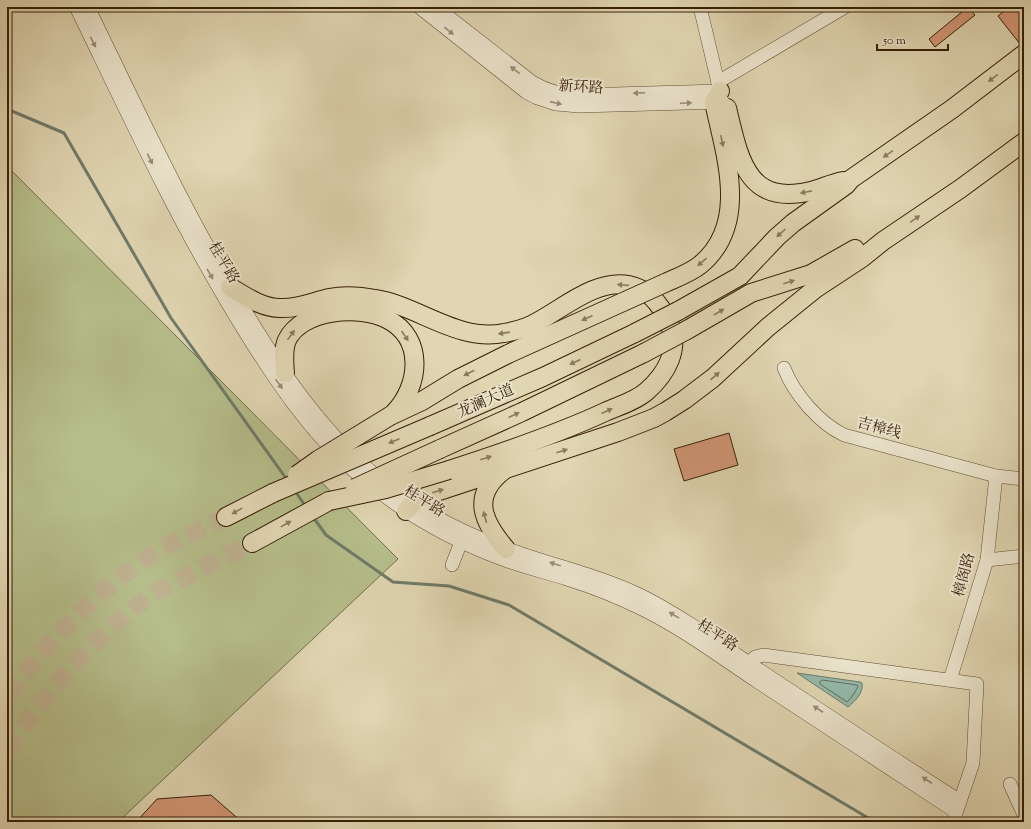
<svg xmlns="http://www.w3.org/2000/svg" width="1031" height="829" viewBox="0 0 1031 829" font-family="'Sorts Mill Goudy','Noto Serif SC',serif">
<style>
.green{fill:#b5bd8a;stroke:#766e49}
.water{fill:#94b9aa;stroke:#6f7b69}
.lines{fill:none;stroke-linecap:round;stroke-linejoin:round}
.shore{stroke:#666c59;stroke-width:1}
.stream{stroke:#6f7b69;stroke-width:3}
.building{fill:#d29776;stroke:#371f08}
.highway-tunnel{stroke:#beb190;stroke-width:18;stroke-dasharray:18 9;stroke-linecap:butt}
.minor-casing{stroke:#614d32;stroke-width:14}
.highway-casing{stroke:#371f08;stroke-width:20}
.minor{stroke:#ebe4cd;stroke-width:13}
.highway{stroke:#e0d6b2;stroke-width:18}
.highway-bridge-casing{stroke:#371f08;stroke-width:20;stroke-linecap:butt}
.highway-bridge{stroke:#e0d6b2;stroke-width:18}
.oneway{fill:#9a8b74}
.oneway2{fill:#8c7a5d}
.labels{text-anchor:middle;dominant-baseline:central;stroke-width:4;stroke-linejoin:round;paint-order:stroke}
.street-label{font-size:15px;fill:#371f08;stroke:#ebe4cd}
</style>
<rect width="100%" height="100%" fill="#e0d6b2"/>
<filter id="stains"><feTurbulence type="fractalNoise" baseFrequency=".005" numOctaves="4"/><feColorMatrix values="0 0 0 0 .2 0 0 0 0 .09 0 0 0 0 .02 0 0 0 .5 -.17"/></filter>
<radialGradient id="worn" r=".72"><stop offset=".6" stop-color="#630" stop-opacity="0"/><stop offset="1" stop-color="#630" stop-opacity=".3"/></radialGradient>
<polygon class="green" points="7,166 398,559 118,822 7,822"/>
<path class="water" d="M797,673L860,682L862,683C864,693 854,702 848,707Z"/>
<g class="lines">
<polygon class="shore" points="822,680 857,685 858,687 851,698 847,702 820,684 820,682"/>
<g class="stream">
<polyline points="7,109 64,133 171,318 288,481"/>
<polyline points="295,491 306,507"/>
<polyline points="313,517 326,535 393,582 449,586 509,605 875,822"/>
</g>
</g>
<g class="building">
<polygon points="968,7 975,15 935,47 929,39"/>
<polygon points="1009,7 1020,7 1024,12 1024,44 1020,44 998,16"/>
<polygon points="729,433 738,465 684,481 674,449"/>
<polygon points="211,795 242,822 207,822 203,819 167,822 136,822 157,799"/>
</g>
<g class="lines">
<g class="highway-tunnel">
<path d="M7,695C50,638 101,588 160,549C167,545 175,542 182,538C197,531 211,524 226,517"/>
<polyline points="7,750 28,720 54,687 80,657 108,630 150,595 252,543"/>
</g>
<defs>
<g id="minor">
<path d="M76,7C127,112 175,217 236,317C271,375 310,434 362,478C403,513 451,540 502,559C523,567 545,572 567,579C593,587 618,597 642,609C683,629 720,657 758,682C824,725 890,769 956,812"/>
<path d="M88,7C139,112 188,219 250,319C283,373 319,426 367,468C407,504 455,530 505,548C551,565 599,575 644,597C686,619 725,647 764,673C829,716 894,759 960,801"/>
<polyline points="419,7 526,92 535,97 556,104 579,106 723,102"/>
<path d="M436,7L532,82C547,91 562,95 579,95L720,91L700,7"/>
<polyline points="718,82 845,7"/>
<path d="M784,368C794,394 819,423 844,435L996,476L1024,479"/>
<polyline points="987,560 1024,556"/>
<polyline points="452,565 461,542"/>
<polyline points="749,663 755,657 763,655 977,684 973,763 953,822"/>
<polyline points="950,680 987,560 996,476"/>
<polyline points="1010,784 1024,815"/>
</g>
<g id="highway">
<path d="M727,108C739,157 746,207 811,191C822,188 832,183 843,181"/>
<path d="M665,283C676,278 690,273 700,265C750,224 725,155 714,102L720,91"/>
<path d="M230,287C245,296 262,308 280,308C297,309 312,302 329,298C344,295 360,296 375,299C419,306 457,342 504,333C516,331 527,328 537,322C565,307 596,279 629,285C649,289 661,305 669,323C681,349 666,374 647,391C636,401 618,406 605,412C555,435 502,453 449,470"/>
<polyline points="678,311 740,276 777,237 793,223 846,185 851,179 952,109 1024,54"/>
<polyline points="687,330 751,293 811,274 855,249"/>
<path d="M285,373C284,362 283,349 287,340C302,309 360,305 387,319C425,338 420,386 394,413"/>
<polyline points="390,416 422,401 458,379 508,354 623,302"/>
<polyline points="430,426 543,377 635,333"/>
<polyline points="440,449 522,412 644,353"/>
<path d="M504,470C470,496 483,522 506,549"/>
<polyline points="406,511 415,501 424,496 618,432 654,418 665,412 684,400 713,378 768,327 815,289 862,258 883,241 960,189 1024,142"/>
<polyline points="226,517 273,493"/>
<polyline points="252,543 329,501"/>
</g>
</defs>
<use href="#minor" class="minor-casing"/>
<use href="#highway" class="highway-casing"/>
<use href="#minor" class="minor"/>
<use href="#highway" class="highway"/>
<defs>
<g id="highway-bridge">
<polyline points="623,302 665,283"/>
<polyline points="635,333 678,311"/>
<polyline points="644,353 687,330"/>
<polyline points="297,475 318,460 390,416"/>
<polyline points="355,488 440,449"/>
<polyline points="273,493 430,426"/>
<polyline points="329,501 386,489 449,470"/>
</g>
</defs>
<use href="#highway-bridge" class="highway-bridge-casing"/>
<use href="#highway-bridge" class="highway-bridge"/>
</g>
<defs><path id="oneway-solid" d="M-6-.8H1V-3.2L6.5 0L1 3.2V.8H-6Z"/></defs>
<g class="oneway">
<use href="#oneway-solid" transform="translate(449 31) rotate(39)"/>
<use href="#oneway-solid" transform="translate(93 42) rotate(64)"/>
<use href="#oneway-solid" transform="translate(515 70) rotate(-142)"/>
<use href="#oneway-solid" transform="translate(639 93) rotate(178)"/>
<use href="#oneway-solid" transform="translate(556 103) rotate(13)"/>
<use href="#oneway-solid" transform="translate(686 103) rotate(-2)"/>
<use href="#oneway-solid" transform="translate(150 159) rotate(64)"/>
<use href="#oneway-solid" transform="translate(210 274) rotate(60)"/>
<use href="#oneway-solid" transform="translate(279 384) rotate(55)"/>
<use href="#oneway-solid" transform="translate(555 564) rotate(-163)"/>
<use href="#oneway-solid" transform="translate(674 615) rotate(-149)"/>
<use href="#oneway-solid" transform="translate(818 709) rotate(-147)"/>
<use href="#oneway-solid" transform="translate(927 780) rotate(-147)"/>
</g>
<g class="oneway2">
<use href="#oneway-solid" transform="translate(993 78) rotate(143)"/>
<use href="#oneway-solid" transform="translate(722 141) rotate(78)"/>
<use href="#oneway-solid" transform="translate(888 154) rotate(145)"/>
<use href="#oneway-solid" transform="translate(806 192) rotate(169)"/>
<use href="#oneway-solid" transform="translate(915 219) rotate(-35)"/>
<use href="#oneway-solid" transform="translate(781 233) rotate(138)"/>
<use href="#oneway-solid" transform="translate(702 262) rotate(139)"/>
<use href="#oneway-solid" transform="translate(789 282) rotate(-18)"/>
<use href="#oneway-solid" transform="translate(623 285) rotate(-176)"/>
<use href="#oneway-solid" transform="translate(719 312) rotate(-30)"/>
<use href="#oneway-solid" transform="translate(587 318) rotate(156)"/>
<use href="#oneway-solid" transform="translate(504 333) rotate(172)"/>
<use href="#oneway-solid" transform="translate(291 335) rotate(-54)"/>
<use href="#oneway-solid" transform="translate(405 336) rotate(56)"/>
<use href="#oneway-solid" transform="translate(575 362) rotate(155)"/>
<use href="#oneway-solid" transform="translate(469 373) rotate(153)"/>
<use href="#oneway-solid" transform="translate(715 376) rotate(-41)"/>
<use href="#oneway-solid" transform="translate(607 411) rotate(-24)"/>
<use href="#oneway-solid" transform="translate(514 415) rotate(-24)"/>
<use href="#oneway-solid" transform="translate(394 441) rotate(157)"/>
<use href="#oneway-solid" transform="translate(562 451) rotate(-18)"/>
<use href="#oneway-solid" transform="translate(486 458) rotate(-18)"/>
<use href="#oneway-solid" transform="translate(438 491) rotate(-18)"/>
<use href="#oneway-solid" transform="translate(237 511) rotate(151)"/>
<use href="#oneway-solid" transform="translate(485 517) rotate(-105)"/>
<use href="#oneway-solid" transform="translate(286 524) rotate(-29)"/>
</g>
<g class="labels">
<g class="street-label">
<text transform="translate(581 88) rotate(3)">新环路</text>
<text transform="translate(223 263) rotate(60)">桂平路</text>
<text transform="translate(486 402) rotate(-24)">龙澜大道</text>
<text transform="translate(879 429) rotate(15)">吉樟线</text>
<text transform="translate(424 502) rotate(32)">桂平路</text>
<text transform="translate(965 575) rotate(-75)">樟阁路</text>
<text transform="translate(717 636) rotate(33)">桂平路</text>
</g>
</g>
<rect width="1031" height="829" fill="none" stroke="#e0d6b2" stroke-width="24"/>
<rect x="8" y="8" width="1015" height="813" fill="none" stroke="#371f08" stroke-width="2"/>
<rect x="12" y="12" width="1007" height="805" fill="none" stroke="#371f08"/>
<path d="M877 44v6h71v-6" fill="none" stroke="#371f08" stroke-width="2"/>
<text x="883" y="44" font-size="12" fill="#371f08" stroke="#ebe4cd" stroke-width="3" paint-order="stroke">50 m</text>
<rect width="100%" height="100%" filter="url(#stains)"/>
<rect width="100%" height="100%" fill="url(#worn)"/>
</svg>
